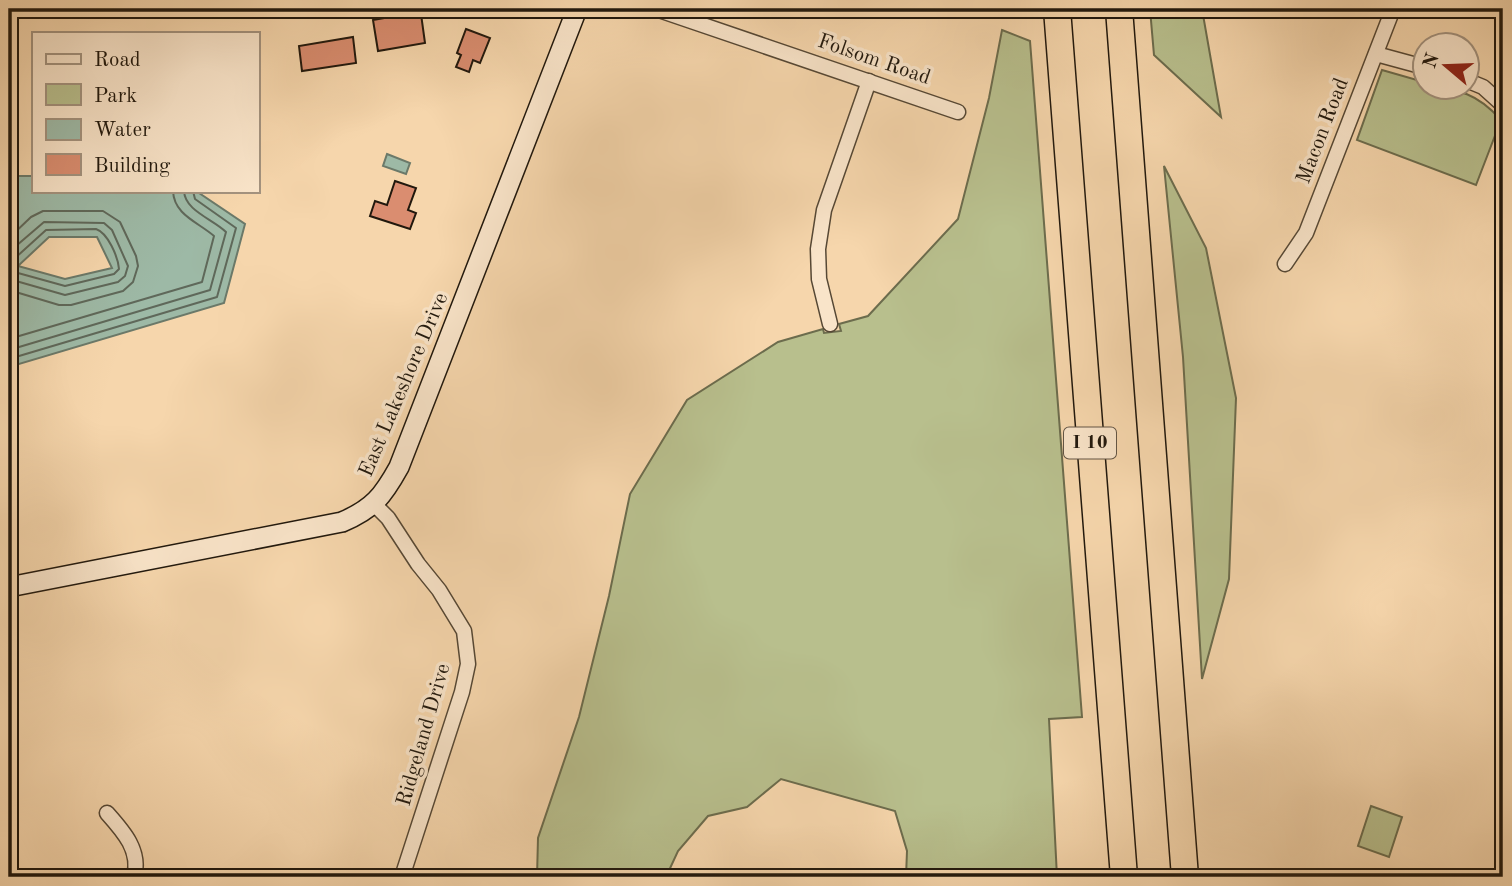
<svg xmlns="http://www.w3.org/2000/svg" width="1512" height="886" viewBox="0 0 1512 886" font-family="'Old Standard TT',serif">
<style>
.green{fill:#b8bf8d;stroke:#6c6c4d;stroke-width:2}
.water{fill:#9db9a6;stroke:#6b7969;stroke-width:2;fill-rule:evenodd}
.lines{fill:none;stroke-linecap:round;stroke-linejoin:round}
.shore{stroke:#5f685a;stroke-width:2}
.building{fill:#da8d70;stroke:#21180d;stroke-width:2}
.street-casing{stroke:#564835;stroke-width:17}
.secondary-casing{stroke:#21180d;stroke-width:22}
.highway-casing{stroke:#21180d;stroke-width:29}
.street{stroke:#f9e4c9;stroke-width:14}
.secondary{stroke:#f9e4c9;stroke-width:19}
.highway{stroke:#f6d6ac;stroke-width:26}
.labels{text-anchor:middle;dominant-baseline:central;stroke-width:7;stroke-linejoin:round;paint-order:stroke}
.shield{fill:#f9e4c9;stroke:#625545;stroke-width:2}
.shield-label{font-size:19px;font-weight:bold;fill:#21180d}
.street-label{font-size:21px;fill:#21180d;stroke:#f9e4c9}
</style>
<rect width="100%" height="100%" fill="#f6d6ac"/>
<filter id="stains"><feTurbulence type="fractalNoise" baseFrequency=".00286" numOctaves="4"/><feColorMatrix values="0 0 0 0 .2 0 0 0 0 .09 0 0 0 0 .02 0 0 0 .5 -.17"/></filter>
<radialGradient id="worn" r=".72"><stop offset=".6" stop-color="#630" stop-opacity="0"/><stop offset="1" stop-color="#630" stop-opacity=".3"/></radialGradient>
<g class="green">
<polygon points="1150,9 1202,9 1221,117 1154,55"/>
<polygon points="1002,30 1030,41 1082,717 1049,719 1057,877 906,877 907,851 895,811 781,779 747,807 708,816 678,851 666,877 537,877 538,838 579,717 609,596 630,494 687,400 778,342 823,329 824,333 841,331 839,324 868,316 958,219 989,98"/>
<path d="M1382,70L1424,82V88C1459,88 1478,94 1501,120L1476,185L1357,140Z"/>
<polygon points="1164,166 1206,248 1236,398 1229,579 1202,679 1183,357"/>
<polygon points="1371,806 1402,817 1389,857 1358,846"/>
</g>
<g class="water">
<polygon points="387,154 410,163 406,174 383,166"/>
<path d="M9,176H33V191H196L245,224L224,303L9,367ZM49,237H97L112,268L65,279L18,266Z"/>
</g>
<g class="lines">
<g class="shore">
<path d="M96,229C108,233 118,257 119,269L114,274L65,286L18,273L13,269L14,259L46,230Z"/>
<polyline points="9,238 31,217 43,211 103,211 120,222 136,256 138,266 133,282 123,291 71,305 59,305 9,290"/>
<polyline points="9,252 44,222 104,223 112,230 128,266 125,276 118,282 65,295 16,281 9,277"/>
<path d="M9,339L202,282L214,236C198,222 174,215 173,191"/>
<path d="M9,350L210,290L226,232C213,219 185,211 184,191"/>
<polyline points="9,359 217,297 236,228 195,199 193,191"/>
</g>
</g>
<g class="building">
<polygon points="407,14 408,17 421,14 425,43 378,51 373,20"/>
<polygon points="466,29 490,38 480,63 473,60 469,72 456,67 461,55 457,53"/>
<polygon points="353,37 356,63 302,71 299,46"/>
<polygon points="395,181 416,188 408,210 416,213 410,229 370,216 375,201 387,205"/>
</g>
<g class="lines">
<defs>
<g id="street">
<polyline points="656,9 958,112"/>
<polyline points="1376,54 1424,67"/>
<polyline points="1466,80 1483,87 1503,105"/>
<polyline points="1285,264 1306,233 1393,9"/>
<polyline points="830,324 819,279 818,249 824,210 869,81"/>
<polyline points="374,504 388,518 418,564 439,590 464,631 468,664 462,692 402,877"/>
<path d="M107,813C124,832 141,851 134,877"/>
</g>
<path id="secondary" d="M9,587L342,522C373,509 383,496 399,467L577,9"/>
<g id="highway">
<polyline points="1057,9 1124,877"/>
<polyline points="1119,9 1185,877"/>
</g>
</defs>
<use href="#street" class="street-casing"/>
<use href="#secondary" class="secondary-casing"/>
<use href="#highway" class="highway-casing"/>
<use href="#street" class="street"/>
<use href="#secondary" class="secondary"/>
<use href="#highway" class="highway"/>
</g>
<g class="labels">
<rect class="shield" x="1064" y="427.5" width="52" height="31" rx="5"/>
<g class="shield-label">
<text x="1090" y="443">I 10</text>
</g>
<g class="street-label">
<text transform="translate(874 60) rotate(19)">Folsom Road</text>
<text transform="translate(1323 131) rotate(-69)">Macon Road</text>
<text transform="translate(404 385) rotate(-67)">East Lakeshore Drive</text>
<text transform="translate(424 735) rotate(-74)">Ridgeland Drive</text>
</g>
</g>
<rect width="1512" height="886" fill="none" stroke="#f6d6ac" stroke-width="35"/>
<rect x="10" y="10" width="1491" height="865" fill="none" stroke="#21180d" stroke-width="3.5"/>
<rect x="18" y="18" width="1477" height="851" fill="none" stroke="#21180d" stroke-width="2"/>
<rect x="32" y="32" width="228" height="161" fill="#f9e4c9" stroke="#a3927e" stroke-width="2"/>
<rect x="46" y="54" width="35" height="10" fill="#f9e4c9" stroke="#a3927e" stroke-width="2"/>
<text x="94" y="66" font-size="21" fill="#21180d">Road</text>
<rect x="46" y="84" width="35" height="21" fill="#b8bf8d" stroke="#a3927e" stroke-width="2"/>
<text x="94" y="102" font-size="21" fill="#21180d">Park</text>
<rect x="46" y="119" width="35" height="21" fill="#9db9a6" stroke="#a3927e" stroke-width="2"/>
<text x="94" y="136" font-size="21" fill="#21180d">Water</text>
<rect x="46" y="154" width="35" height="21" fill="#da8d70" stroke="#a3927e" stroke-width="2"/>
<text x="94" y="172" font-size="21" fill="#21180d">Building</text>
<g transform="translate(1446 66) rotate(289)"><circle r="33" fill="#f9e4c9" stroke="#a3927e" stroke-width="2"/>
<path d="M0-5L12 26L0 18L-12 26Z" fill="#8f2418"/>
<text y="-10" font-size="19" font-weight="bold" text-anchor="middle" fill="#21180d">N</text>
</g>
<rect width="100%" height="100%" filter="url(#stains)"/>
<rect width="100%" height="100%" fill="url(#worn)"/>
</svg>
